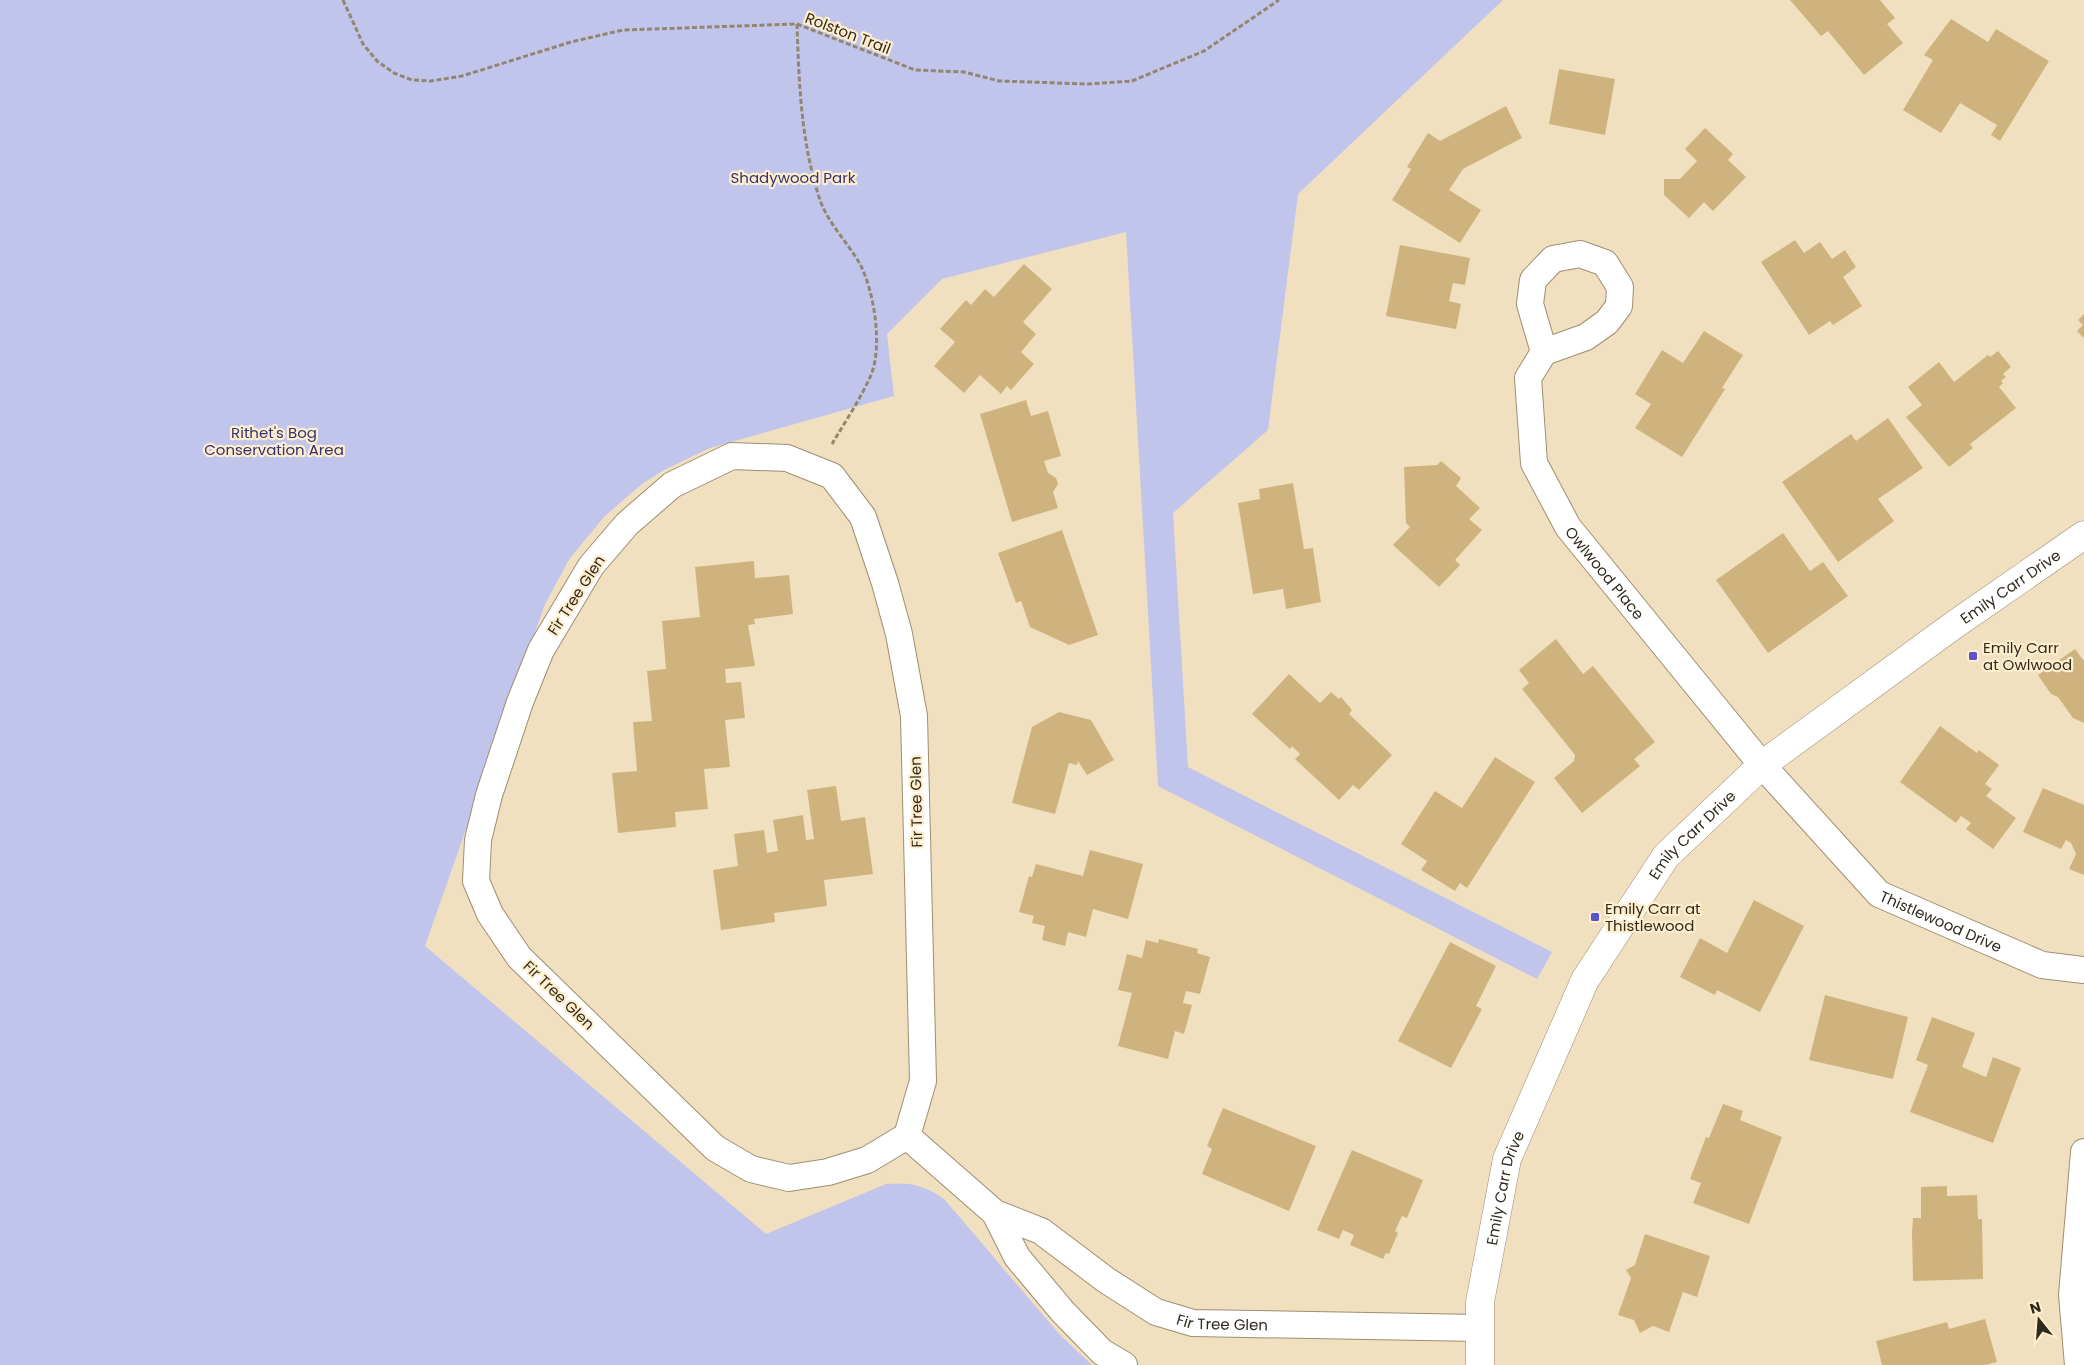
<svg xmlns="http://www.w3.org/2000/svg" width="2084" height="1365" viewBox="0 0 2084 1365" font-family="Poppins,sans-serif">
<style>
.green{fill:#c1c5ec}
.building{fill:#cfb37e}
.lines{fill:none;stroke-linecap:round;stroke-linejoin:round}
.street-casing{stroke:#9e8e70;stroke-width:28}
.secondary-casing{stroke:#9e8e70;stroke-width:29}
.path{stroke:#91866f;stroke-width:3;stroke-dasharray:5 2.5;stroke-linecap:butt}
.street{stroke:#fff;stroke-width:26}
.secondary{stroke:#fff;stroke-width:28}
.poi-dot{fill:#5a54cc;stroke:#ffeecd;stroke-width:2}
.labels{text-anchor:middle;dominant-baseline:central;stroke-width:4.5;stroke-linejoin:round;paint-order:stroke}
.street-label{font-size:15px;fill:#302a1d;stroke:#ffeecd}
.park-label{font-size:15px;fill:#333272;stroke:#ffeecd}
.poi-label{font-size:15px;fill:#302a1d;stroke:#ffeecd;text-anchor:start}
</style>
<rect width="100%" height="100%" fill="#f1e0c0"/>
<path class="green" d="M0,0H1503L1298,194L1268,430L1173,513L1188,767L1552,952L1537,979L1158,786L1126,232L942,279L887,334L894,396L710,448L664,470L642,484L604,517L570,558L545,604L425,946L766,1234L886,1184C909,1182 926,1185 945,1200L1060,1335L1092,1365H0Z"/>
<g class="building">
<polygon points="1790,0 1880,0 1895,18 1887,24 1903,43 1864,75 1828,31 1821,36"/>
<polygon points="1951,19 1988,42 1996,29 2049,61 2000,141 1991,135 1997,125 1960,103 1941,133 1903,110 1933,60 1924,55"/>
<polygon points="1559,69 1615,79 1605,135 1549,124"/>
<polygon points="1506,106 1522,138 1463,169 1449,190 1481,210 1460,243 1392,200 1411,169 1407,167 1428,133 1440,141"/>
<polygon points="1705,128 1733,154 1728,160 1746,177 1713,211 1704,202 1689,218 1664,195 1664,179 1680,179 1697,161 1685,149"/>
<polygon points="1795,240 1804,253 1820,242 1832,259 1845,250 1856,267 1843,277 1862,306 1833,325 1830,321 1809,335 1761,262"/>
<polygon points="1400,245 1470,258 1465,285 1453,283 1449,301 1461,304 1456,329 1386,316"/>
<polygon points="1024,264 1052,289 1023,322 1036,334 1021,352 1034,364 1011,390 1007,386 1001,394 980,375 964,393 934,366 955,342 940,329 966,300 971,305 985,289 994,297"/>
<polygon points="2084,314 2084,338 2077,331 2083,325 2078,320"/>
<polygon points="1704,331 1743,355 1722,388 1725,389 1682,457 1635,428 1651,404 1635,394 1662,350 1683,363"/>
<polygon points="1998,351 2011,367 2003,374 2006,377 2001,381 2003,383 1999,387 2016,408 1970,444 1973,448 1949,467 1906,417 1922,405 1908,387 1939,362 1954,382 1988,355 1990,357"/>
<polygon points="1026,400 1031,416 1048,411 1061,456 1044,461 1048,473 1056,478 1058,484 1053,492 1058,508 1012,522 980,414"/>
<polygon points="1888,418 1923,468 1878,499 1894,521 1838,562 1782,482 1851,434 1856,441"/>
<polygon points="1441,461 1461,478 1456,486 1480,508 1469,519 1482,530 1455,560 1460,565 1439,587 1393,545 1410,527 1406,523 1404,467 1437,465"/>
<polygon points="1293,483 1304,549 1313,548 1321,602 1286,609 1283,589 1253,594 1238,503 1260,499 1259,489"/>
<polygon points="1062,530 1098,635 1069,645 1030,627 1021,601 1016,603 998,553"/>
<polygon points="1783,533 1810,571 1823,562 1848,596 1768,653 1716,580"/>
<polygon points="754,561 755,578 789,575 793,614 754,619 755,624 748,625 755,666 725,669 726,683 741,682 745,718 725,720 730,767 704,769 708,809 675,812 676,827 618,833 612,773 637,771 633,722 652,721 647,671 666,669 662,621 700,617 695,567"/>
<polygon points="1556,639 1583,674 1593,666 1655,742 1634,759 1640,766 1582,813 1554,778 1574,761 1575,755 1522,689 1529,683 1519,670"/>
<polygon points="2075,649 2083,660 2084,659 2084,723 2073,718 2058,697 2051,694 2038,675"/>
<polygon points="1289,674 1320,703 1331,692 1339,699 1341,697 1352,710 1349,714 1392,755 1359,790 1353,785 1339,800 1295,759 1300,754 1292,746 1290,749 1252,714"/>
<polygon points="1059,712 1091,720 1114,760 1087,775 1078,761 1077,765 1069,763 1055,814 1012,803 1032,727"/>
<polygon points="1940,726 1977,753 1979,750 1999,765 1985,784 1992,789 1986,796 2016,818 1993,849 1966,829 1971,823 1961,816 1956,823 1900,782"/>
<polygon points="1495,757 1535,782 1467,888 1460,883 1455,891 1421,870 1427,861 1401,844 1435,791 1462,808"/>
<polygon points="836,786 841,821 865,817 873,874 824,880 827,906 774,913 775,922 721,930 713,870 738,866 734,834 764,830 767,853 778,851 773,820 803,815 806,840 814,839 807,790"/>
<polygon points="2043,788 2084,805 2084,875 2069,869 2076,854 2071,843 2066,840 2061,849 2023,832"/>
<polygon points="1090,850 1143,864 1128,919 1093,909 1086,937 1068,932 1065,946 1042,940 1045,926 1032,923 1034,916 1019,912 1029,876 1032,877 1036,864 1083,876"/>
<polygon points="1754,900 1804,926 1760,1012 1717,990 1715,995 1680,977 1700,938 1727,953"/>
<polygon points="1159,939 1198,949 1197,953 1210,957 1200,994 1186,991 1183,1003 1192,1005 1184,1034 1175,1031 1168,1059 1118,1046 1132,993 1118,990 1127,954 1142,958 1146,940 1158,943"/>
<polygon points="1450,942 1496,966 1476,1006 1482,1009 1451,1068 1398,1041"/>
<polygon points="1825,995 1908,1017 1893,1079 1809,1060"/>
<polygon points="1932,1017 1975,1033 1962,1067 1986,1077 1993,1057 2021,1068 1993,1143 1910,1112 1928,1065 1916,1060"/>
<polygon points="1723,1104 1743,1111 1740,1120 1782,1137 1749,1224 1693,1203 1701,1183 1690,1179 1706,1137 1709,1138"/>
<polygon points="1223,1108 1316,1146 1289,1211 1202,1174 1212,1149 1207,1146"/>
<polygon points="1352,1150 1423,1180 1407,1218 1402,1216 1395,1231 1398,1233 1389,1254 1386,1253 1383,1259 1350,1245 1354,1235 1343,1230 1339,1239 1317,1230"/>
<polygon points="1947,1186 1947,1196 1977,1195 1978,1219 1982,1219 1983,1279 1913,1281 1912,1233 1913,1218 1921,1218 1921,1187"/>
<polygon points="1645,1234 1710,1256 1697,1297 1683,1292 1669,1332 1653,1326 1640,1333 1634,1320 1618,1315 1631,1278 1626,1270 1635,1265"/>
<polygon points="1985,1319 1997,1362 1985,1365 1882,1365 1876,1341 1947,1322 1949,1329"/>
</g>
<g class="lines">
<defs>
<g id="street">
<path id="s1" d="M1544,352L1530,304L1533,280L1553,259L1580,254L1605,263L1620,287L1619,306L1607,322L1586,337L1544,352L1528,378L1534,463L1568,527L1762,765L1879,894L2042,965L2084,970"/>
<polygon points="732,456 787,458 832,476 863,517 885,583 899,634 914,716 923,1081 907,1136 867,1160 828,1172 789,1178 751,1169 715,1148 519,957 490,914 476,881 478,840 489,795 520,702 541,650 591,566 627,524 672,485"/>
<path id="s2" d="M907,1136L995,1213L1041,1231L1106,1280L1156,1312L1193,1323L1480,1328"/>
<polyline points="995,1213 1017,1257 1063,1312 1102,1352 1124,1365"/>
<polyline points="2078,1365 2072,1295 2084,1152"/>
</g>
<g id="secondary">
<path id="s3" d="M1480,1365V1302L1507,1159L1585,980L1666,856L1762,765L1954,625L2084,535"/>
</g>
</defs>
<use href="#street" class="street-casing"/>
<use href="#secondary" class="secondary-casing"/>
<g class="path">
<polyline points="343,0 363,44 377,61 394,73 412,80 431,81 462,76 571,42 623,30 797,24 915,70 964,72 999,81 1088,84 1132,81 1204,51 1279,0"/>
<path d="M797,24C799,84 801,143 820,200C828,223 848,243 860,264C874,291 883,346 871,375C861,398 845,422 832,444"/>
</g>
<use href="#street" class="street"/>
<use href="#secondary" class="secondary"/>
</g>
<g class="poi-dot">
<rect x="1968" y="651" width="10" height="10" rx="2.5"/>
<rect x="1590" y="912" width="10" height="10" rx="2.5"/>
</g>
<g class="labels">
<g class="street-label">
<text transform="translate(848 33) rotate(21)">Rolston Trail</text>
<text stroke="none"><textPath href="#s1" startOffset="542">Owlwood Place</textPath></text>
<text stroke="none"><textPath href="#s3" startOffset="990">Emily Carr Drive</textPath></text>
<text transform="translate(576 595) rotate(-57)">Fir Tree Glen</text>
<text transform="translate(916 802) rotate(-91)">Fir Tree Glen</text>
<text stroke="none"><textPath href="#s3" startOffset="585">Emily Carr Drive</textPath></text>
<text stroke="none"><textPath href="#s1" startOffset="1032">Thistlewood Drive</textPath></text>
<text transform="translate(559 995) rotate(44)">Fir Tree Glen</text>
<text stroke="none"><textPath href="#s3" startOffset="180">Emily Carr Drive</textPath></text>
<text stroke="none"><textPath href="#s2" startOffset="375">Fir Tree Glen</textPath></text>
</g>
<g class="park-label">
<text x="793" y="177">Shadywood Park</text>
<text x="274" y="432">Rithet's Bog<tspan x="274" dy="17">Conservation Area</tspan></text>
</g>
<g class="poi-label">
<text x="1983" y="647">Emily Carr<tspan x="1983" dy="17">at Owlwood</tspan></text>
<text x="1605" y="908">Emily Carr at<tspan x="1605" dy="17">Thistlewood</tspan></text>
</g>
</g>
<g transform="translate(2039 1320) rotate(343)" stroke="#ffeecd" stroke-width="4" paint-order="stroke">
<path d="M0-4L9 19L0 12L-9 19Z" fill="#302a1d"/>
<text y="-8" font-size="14" font-weight="bold" text-anchor="middle" fill="#302a1d">N</text>
</g>
</svg>
